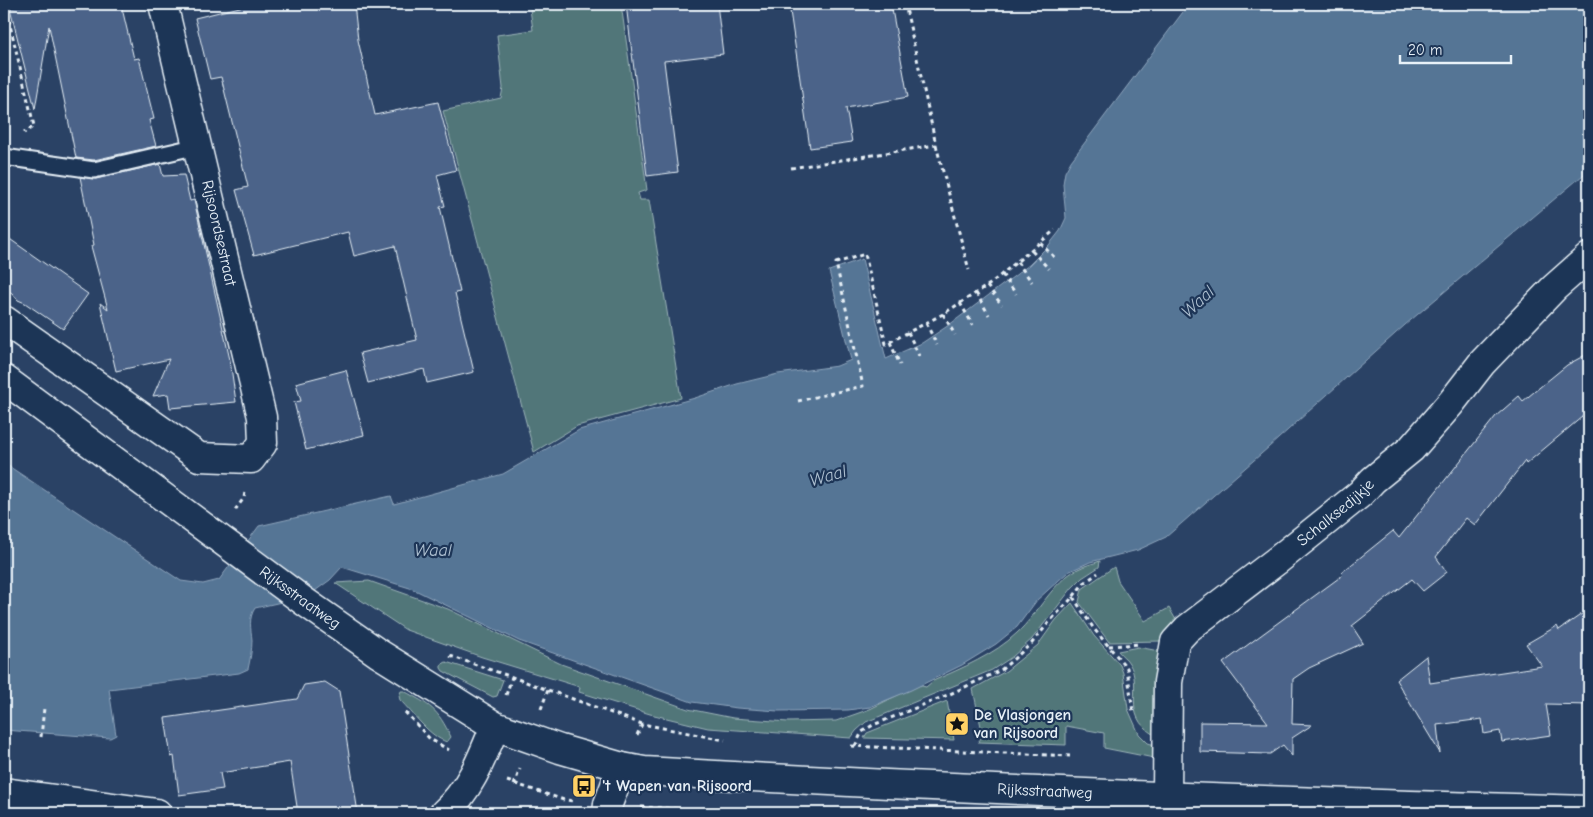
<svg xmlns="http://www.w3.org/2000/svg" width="1593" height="817" viewBox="0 0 1593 817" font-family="'Comic Neue',sans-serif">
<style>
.green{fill:#517679;stroke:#9cb4b8}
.water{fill:#547495;stroke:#8fa6bd}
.building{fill:#4b6489;stroke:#e8f1f8}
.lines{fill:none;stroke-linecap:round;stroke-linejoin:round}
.lane-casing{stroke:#e8f1f8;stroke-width:19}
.street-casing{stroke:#e8f1f8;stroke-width:31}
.secondary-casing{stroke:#e8f1f8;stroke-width:31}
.path{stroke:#e8f1f8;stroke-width:3;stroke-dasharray:4 4;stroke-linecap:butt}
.lane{stroke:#1d3557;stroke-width:15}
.street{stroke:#1d3557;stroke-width:28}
.secondary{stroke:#1d3557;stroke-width:28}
.labels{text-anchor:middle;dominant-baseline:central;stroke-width:4.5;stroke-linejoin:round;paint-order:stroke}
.street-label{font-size:16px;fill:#e8f1f8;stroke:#1d3557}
.poi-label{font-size:16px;font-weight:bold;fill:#e8f1f8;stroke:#1d3557;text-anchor:start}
.water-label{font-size:18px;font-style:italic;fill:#adbfd0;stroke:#1d3557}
</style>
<rect width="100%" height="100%" fill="#2a4265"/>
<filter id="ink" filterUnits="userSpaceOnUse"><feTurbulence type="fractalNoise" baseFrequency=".02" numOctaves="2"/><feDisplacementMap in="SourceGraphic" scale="10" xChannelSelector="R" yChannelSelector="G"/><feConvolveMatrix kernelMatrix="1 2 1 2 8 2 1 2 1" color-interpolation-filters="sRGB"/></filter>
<g filter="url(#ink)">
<g class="green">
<polygon points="533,4 621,4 647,190 638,193 640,200 649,200 681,398 577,426 534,452 443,111 501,98 503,88 497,35 533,30 530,9 534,9"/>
<path d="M1100,561L1099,567L1082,578L1072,588L1032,639L1012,657L992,670L866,722L856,731L851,738L708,728L650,714L579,692L580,687L482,657L406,630L335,583L369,581L448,609L561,664L688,709L733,718L788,722L836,721L870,709L918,685L926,687L933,681C962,668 994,655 1017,633C1038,614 1053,581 1078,569C1085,565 1093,564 1100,561Z"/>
<polygon points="1114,567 1118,581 1145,621 1169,608 1179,625 1162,641 1109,642 1079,602 1082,589"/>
<polygon points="1072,603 1094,636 1120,665 1123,673 1128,709 1139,734 1148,743 1155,745 1154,758 1104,748 1104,733 1066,726 1066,745 978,742 983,736 973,689 1006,671 1038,645 1056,620"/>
<path d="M1138,647L1159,651L1154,735C1120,714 1144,687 1129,663C1127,659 1121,655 1118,651Z"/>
<polygon points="446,662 503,680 497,696 493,697 443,671 441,668 441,665"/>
<path d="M401,691H404C431,706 437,708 451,737L447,742C430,737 413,713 400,700L399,696Z"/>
<polygon points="947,701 954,740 864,738 867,733"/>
</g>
<path class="water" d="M1189,4H1589V170L1405,325L1269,447L1166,537L1138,550L1090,562L1068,572L1037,600L1017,627L996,644L962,665L911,690L870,707L848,710L778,711L737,708L692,702L519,641L413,589L342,567L330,580L308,596L255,608C248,619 251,628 252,640C252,650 250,660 248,669L239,673L109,689L116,735L110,738L4,730V463L181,581L203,584L219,580L259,526L391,496L394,504L503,474L579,430L695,398L737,384L778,374L837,366L851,360L829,271L862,259L886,359L922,343L949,325L1029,265L1049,245L1060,231L1066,218L1063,184L1065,172L1071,161Z"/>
<g class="building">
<polygon points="27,4 121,4 134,59 139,58 154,119 149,120 156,146 94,160 76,158 49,26 35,109 10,8"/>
<polygon points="252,4 354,4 358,40 375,115 438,102 456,170 437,175 445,206 440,207 460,292 455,293 474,372 427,383 424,369 368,383 360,353 417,340 395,246 354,256 348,232 254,255 236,190 248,187 221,77 210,79 195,18"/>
<polygon points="626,4 717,4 723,54 664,61 678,172 647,176"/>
<polygon points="789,4 891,4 908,97 846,108 852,142 810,148"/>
<polygon points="160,164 163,176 184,175 190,201 194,200 230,360 236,402 170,408 168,394 153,396 169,359 116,371 100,303 108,309 91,246 94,245 80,177 96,179"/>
<polygon points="4,235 88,294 63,329 25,303 18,300 12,293 4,288"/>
<polygon points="1589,353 1589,411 1526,464 1525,461 1475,525 1466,518 1436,557 1447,572 1423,591 1412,579 1352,626 1363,643 1309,668 1293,679 1292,724 1312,725 1292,738 1292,756 1283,745 1270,754 1200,752 1200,722 1268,723 1223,663 1343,575 1341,573 1393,531 1399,538 1496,416 1519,396 1523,401 1567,365"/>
<polygon points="346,370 364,435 306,450 294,402 301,401 296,383"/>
<polygon points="1589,609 1589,705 1546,704 1551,735 1502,742 1500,731 1484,734 1482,719 1437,725 1440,753 1396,680 1426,656 1430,683 1542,666 1526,644 1557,626 1559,630"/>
<polygon points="325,682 339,691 358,813 298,813 290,762 220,773 223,789 179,795 174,756 171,757 165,718 297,699 304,685"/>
</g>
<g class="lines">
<defs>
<polyline id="lane" points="4,157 94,170 198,146"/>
<g id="street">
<polyline points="4,320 199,457 251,459 263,443 262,417 163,4"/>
<polyline points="4,792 157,813"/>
<path id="s1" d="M1167,796L1168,682L1175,642L1187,629L1279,559L1360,494L1373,480L1411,449L1451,403L1482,363L1554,288L1589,257"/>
<path d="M444,813C470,790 482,758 495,726"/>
<polyline points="607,813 608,804 622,767"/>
</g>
<g id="secondary">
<path id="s2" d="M4,379L305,602L378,653L495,726L560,749L622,767L644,771C959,789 1274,802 1589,810"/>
</g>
</defs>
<use href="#lane" class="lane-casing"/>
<use href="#street" class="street-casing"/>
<use href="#secondary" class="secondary-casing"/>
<g class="path">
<polyline points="5,4 34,126 24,133"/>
<polyline points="936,145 969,270"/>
<polyline points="791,168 936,145 905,4"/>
<polyline points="1040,243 1057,260"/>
<polyline points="1032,251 1049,269"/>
<polyline points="1017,262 1032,282"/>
<polyline points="1002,274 1016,294"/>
<polyline points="987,286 1002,305"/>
<polyline points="976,293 989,315"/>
<polyline points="960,303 973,325"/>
<polyline points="943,314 955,335"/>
<polyline points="926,323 937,345"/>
<polyline points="908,332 919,356"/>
<polyline points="890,342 900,365"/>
<polyline points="798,401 863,386 836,263 865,254 886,344 943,314 990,284 1055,230"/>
<polyline points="235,510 244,498 245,492"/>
<polyline points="1073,597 1094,629 1127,668 1133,712"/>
<polyline points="1109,646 1140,644"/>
<polyline points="450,656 512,677 642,724 725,740"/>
<polyline points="506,695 512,677"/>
<polyline points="541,709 548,690"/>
<polyline points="405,712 430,739 449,750"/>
<polyline points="637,735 642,724"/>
<polyline points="41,737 44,708"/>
<polyline points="851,746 1070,756"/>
<polyline points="855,746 862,732 873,725 950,694 1001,670 1032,643 1051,620 1073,597 1083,584 1098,573"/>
<polyline points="507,781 564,800 575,801"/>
<polyline points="514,785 520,769"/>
<polyline points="641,807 678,809"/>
</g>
<use href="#lane" class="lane"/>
<use href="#street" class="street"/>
<use href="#secondary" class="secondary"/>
</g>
</g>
<defs>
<symbol id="sight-square" viewBox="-11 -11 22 22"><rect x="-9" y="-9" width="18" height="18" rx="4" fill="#ffd166" stroke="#1d3557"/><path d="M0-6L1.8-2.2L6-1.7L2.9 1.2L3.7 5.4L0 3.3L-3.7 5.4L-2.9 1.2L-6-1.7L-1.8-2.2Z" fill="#111"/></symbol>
<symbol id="bus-square" viewBox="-11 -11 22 22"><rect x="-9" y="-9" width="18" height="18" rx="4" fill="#ffd166" stroke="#1d3557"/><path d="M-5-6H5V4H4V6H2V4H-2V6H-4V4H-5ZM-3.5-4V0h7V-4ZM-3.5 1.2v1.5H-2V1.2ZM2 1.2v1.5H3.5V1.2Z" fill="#111"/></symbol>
</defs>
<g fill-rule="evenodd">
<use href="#sight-square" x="943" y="710" width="28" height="28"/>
<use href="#bus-square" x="570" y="772" width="28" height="28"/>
</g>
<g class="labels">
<g class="street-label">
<text transform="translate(219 233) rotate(77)">Rijsoordsestraat</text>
<text stroke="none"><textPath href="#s1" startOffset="361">Schalksedijkje</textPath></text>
<text stroke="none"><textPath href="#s2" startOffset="368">Rijksstraatweg</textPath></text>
<text stroke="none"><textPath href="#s2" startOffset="1159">Rijksstraatweg</textPath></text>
</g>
<g class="poi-label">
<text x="974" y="715">De Vlasjongen<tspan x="974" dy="18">van Rijsoord</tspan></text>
<text x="602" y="786">'t Wapen van Rijsoord</text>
</g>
<g class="water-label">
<text transform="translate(1198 302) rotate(-43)">Waal</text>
<text transform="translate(828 476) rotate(-16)">Waal</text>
<text x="433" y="550">Waal</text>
</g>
</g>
<rect width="1593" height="817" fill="none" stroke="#1d3557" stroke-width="20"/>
<rect x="10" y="10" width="1573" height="797" fill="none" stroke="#e8f1f8" stroke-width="2" filter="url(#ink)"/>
<path d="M1400 55v8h111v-8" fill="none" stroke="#e8f1f8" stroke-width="2.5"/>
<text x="1408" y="55" font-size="15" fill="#e8f1f8" stroke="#1d3557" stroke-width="4" paint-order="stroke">20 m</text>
</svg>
